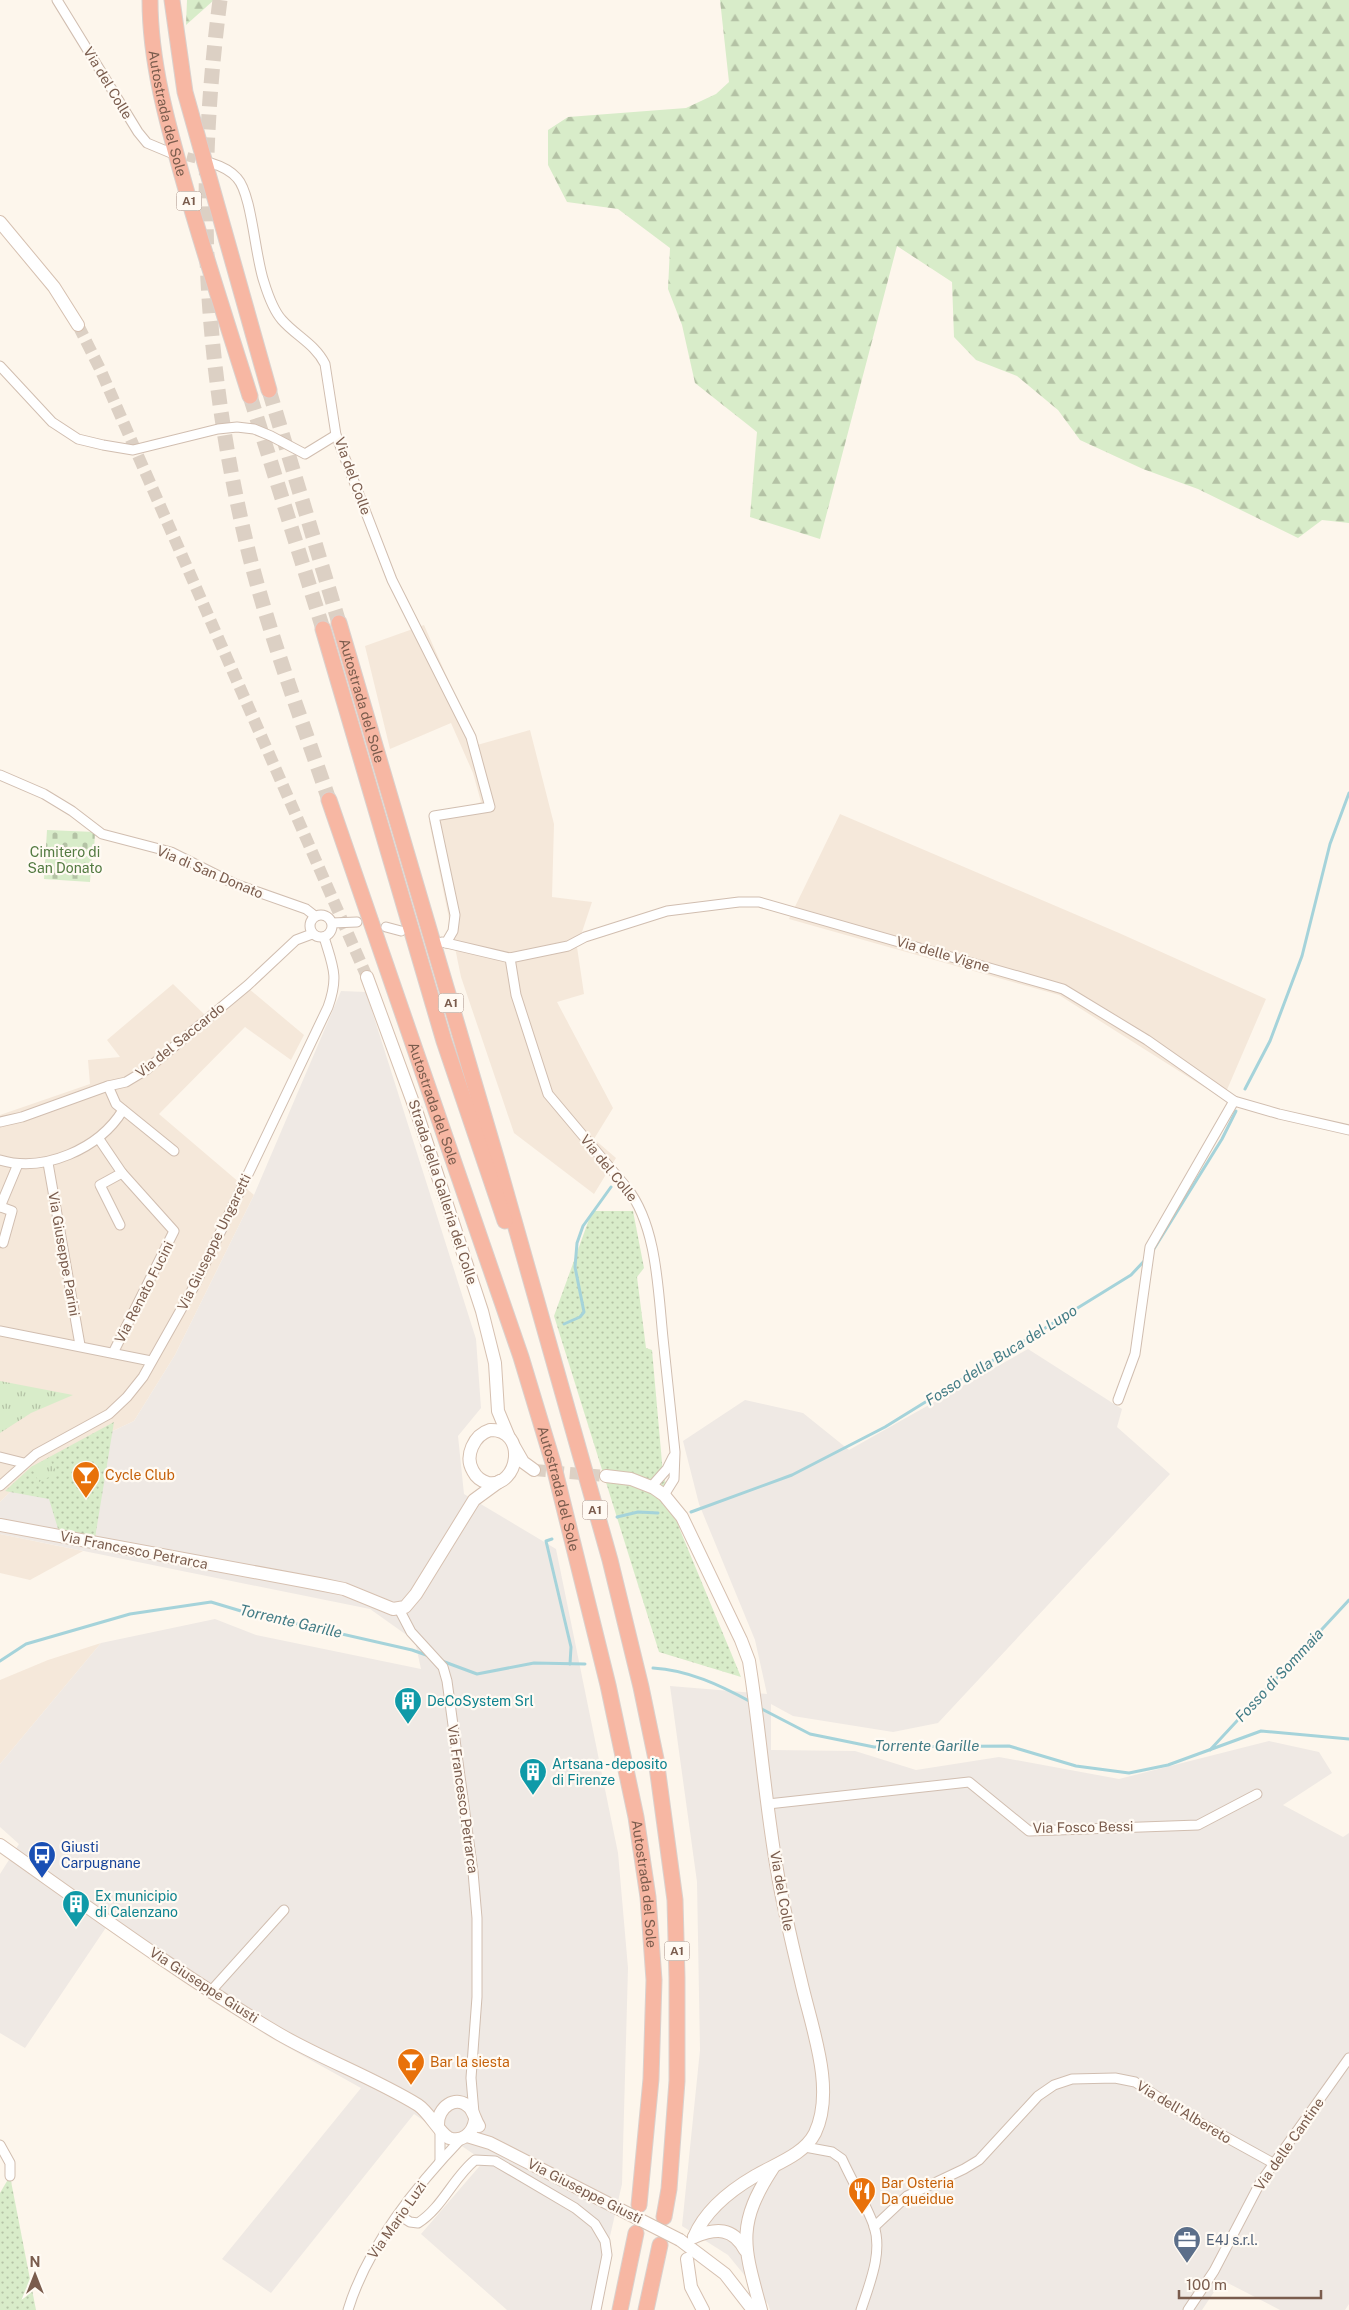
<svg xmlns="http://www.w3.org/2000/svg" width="1349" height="2310" viewBox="0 0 1349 2310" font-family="'Public Sans',sans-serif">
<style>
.residential{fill:#f5e8da}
.industrial{fill:#efe9e4}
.grass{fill:url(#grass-dots)}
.forest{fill:url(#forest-firs)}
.cemetery{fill:url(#cemetery-stones)}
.park{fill:url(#park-tufts)}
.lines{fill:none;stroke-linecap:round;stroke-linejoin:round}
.stream{stroke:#a5d3da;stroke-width:3}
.street-tunnel{stroke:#dcd0c4;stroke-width:9;stroke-dasharray:9 4.5;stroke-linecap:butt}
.secondary-tunnel{stroke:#dcd0c4;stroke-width:12;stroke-dasharray:12 6;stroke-linecap:butt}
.highway-tunnel{stroke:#dcd0c4;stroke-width:15;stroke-dasharray:15 8;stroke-linecap:butt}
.street-casing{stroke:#d1beb0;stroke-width:11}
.secondary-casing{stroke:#d6c0b0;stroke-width:14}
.highway-casing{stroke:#dad1cd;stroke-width:17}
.street{stroke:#fff;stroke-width:9}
.secondary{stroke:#fff;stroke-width:12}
.highway{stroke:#f7b7a3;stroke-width:15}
.secondary-bridge-casing{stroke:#d6c0b0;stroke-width:14;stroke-linecap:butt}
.secondary-bridge{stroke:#fff;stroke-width:12}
.labels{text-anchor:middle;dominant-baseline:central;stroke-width:4.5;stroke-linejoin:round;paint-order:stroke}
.shield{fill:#fffaf3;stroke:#a28b7f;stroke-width:1}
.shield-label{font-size:12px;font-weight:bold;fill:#7a5c4d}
.street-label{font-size:14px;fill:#7a5c4d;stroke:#fffaf3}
.park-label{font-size:14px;fill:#537a41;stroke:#fffaf3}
.food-label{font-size:14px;fill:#c56008;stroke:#fffaf3;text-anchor:start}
.culture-label{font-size:14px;fill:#0d838f;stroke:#fffaf3;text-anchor:start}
.transit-label{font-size:14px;fill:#164399;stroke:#fffaf3;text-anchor:start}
.service-label{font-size:14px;fill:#4e5e75;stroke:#fffaf3;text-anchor:start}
.water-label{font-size:15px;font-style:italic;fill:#437c86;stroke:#fffaf3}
</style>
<defs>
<pattern id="grass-dots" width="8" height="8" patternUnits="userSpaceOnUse" patternTransform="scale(1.25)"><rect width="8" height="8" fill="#d8ecc9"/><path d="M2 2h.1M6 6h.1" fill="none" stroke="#b4c2a5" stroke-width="1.8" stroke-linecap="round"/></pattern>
<pattern id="forest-firs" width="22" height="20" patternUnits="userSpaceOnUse" patternTransform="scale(1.25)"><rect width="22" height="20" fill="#d8ecc9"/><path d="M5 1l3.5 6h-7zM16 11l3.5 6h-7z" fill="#b4c2a5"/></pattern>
<pattern id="cemetery-stones" width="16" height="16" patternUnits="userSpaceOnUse" patternTransform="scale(1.25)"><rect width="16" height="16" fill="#d8ecc9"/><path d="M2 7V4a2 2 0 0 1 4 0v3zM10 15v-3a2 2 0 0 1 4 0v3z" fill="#b4c2a5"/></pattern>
<pattern id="park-tufts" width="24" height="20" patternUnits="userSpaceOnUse" patternTransform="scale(1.25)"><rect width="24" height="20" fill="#d8ecc9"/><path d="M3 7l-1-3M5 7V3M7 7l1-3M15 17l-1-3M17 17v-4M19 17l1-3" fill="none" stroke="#b4c2a5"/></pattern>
</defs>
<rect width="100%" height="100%" fill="#fdf6ec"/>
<g class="residential">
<polygon points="424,625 477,745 530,730 554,824 552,897 592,902 577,947 584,994 557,1002 613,1108 594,1139 616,1158 594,1194 514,1133 461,977 429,821 481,802 473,773 451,723 390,749 365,646"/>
<polygon points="840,814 1119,933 1266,999 1223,1099 1059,995 789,919"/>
<polygon points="242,983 304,1035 291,1060 245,1027 159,1114 254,1195 175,1355 134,1421 35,1468 0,1502 0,1115 90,1084 88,1060 120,1057 107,1040 173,984 205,1015"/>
<polygon points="0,1534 83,1551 30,1580 0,1573"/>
<polygon points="101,1643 0,1764 0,1680 48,1660"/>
</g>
<g class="industrial">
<polygon points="341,991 366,992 476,1339 481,1408 458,1436 464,1494 556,1549 618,1853 628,1968 622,2184 593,2310 507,2310 421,2234 484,2161 414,2114 271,2293 222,2259 361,2088 271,2038 206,1997 109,1923 25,2048 0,2033 0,1874 19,1844 0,1827 0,1764 101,1643 215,1619 256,1635 421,1669 415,1641 370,1609 0,1534 0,1502 35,1468 134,1421 175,1355 254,1195"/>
<polygon points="1028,1349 1122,1409 1117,1427 1170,1474 938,1723 893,1732 793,1716 771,1704 771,1750 855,1751 916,1770 999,1757 1119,1779 1269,1741 1319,1752 1332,1773 1283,1805 1343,1837 1349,1833 1349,2304 1345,2310 1280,2310 1222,2280 1202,2310 770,2310 768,2304 728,2255 682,2226 700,2050 697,1882 670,1686 767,1694 755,1640 699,1504 683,1441 745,1400 803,1413 849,1450"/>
</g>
<g class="grass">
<polygon points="592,1211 633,1211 644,1268 637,1277 646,1348 652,1350 663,1474 680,1530 741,1677 659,1652 554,1316"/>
<polygon points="114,1422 95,1538 59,1532 49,1499 5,1491 31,1467"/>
<polygon points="10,2176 36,2310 0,2310 0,2193"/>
</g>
<g class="forest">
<polygon points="187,0 214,0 186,25"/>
<polygon points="720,0 1349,0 1349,523 1322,520 1298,538 1198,489 1143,469 1080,440 1058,410 1017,376 976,360 954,337 952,282 897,246 820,539 750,517 757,432 695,383 682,325 668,289 670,248 618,209 567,202 548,165 548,130 568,117 686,108 716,94 729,82"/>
</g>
<polygon class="cemetery" points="47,830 95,832 94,852 85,852 85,856 92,857 90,882 44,879"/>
<g class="park">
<polygon points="0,1381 73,1395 31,1413 0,1433"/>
<polygon points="49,1458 57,1473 39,1482 31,1467"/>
</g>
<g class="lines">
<g class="stream">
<polyline points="1245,1089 1270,1041 1302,956 1330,844 1349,793"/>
<polyline points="1152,1252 1222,1139 1236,1111"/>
<polyline points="564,1324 580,1317 584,1312 575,1267 577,1243 583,1226 611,1187"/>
<polyline points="691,1512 792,1475 885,1427 1131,1275 1146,1259"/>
<polyline points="617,1517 638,1512 658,1513"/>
<polyline points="552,1539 546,1541 571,1647 570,1664"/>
<polyline points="0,1661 26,1644 130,1614 211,1602 241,1611 412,1650 429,1656"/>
<polyline points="442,1661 477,1674 534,1663 585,1664"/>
<path d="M653,1668C688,1670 720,1685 751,1702"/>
<polyline points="758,1707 810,1734 874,1747 1009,1746 1076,1766 1129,1773 1168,1765 1261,1731 1349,1739"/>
<polyline points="1210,1750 1349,1600"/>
</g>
<polyline class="street-tunnel" points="174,153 207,162"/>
<g class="secondary-tunnel">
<polyline points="78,325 100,369 367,977"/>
<polyline points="534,1470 606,1476"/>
</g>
<g class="highway-tunnel">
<path d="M220,0C195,192 203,366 249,554C270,637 301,718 329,800"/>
<polyline points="269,390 339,623"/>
<polyline points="250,396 323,629"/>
</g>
<defs>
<g id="street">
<polyline points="57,0 138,132 147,143 171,153"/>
<path d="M211,163C221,166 230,170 237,178C252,194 255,257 264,282C268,295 273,310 282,320C296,336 315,344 325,364L336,435L392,580L471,737L490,807L434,816L455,915L453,931L446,943"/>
<polyline points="0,366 52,422 78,439 103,445 133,450 218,429 237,427 254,429 271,436 305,454 336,435"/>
<polyline points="0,775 44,794 72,811 102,834 171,852 235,884 306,909 315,916"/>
<circle cx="321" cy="926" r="11"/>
<polyline points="332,923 357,922"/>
<polyline points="386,927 401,931"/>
<polyline points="442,942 510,958 568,946 585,937 667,911 739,902 759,902 1063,989 1147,1040 1234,1101 1279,1114 1349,1130"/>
<path d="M510,958L516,995L548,1094L627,1188C657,1226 658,1290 663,1338C667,1376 671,1414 675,1452L674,1479L664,1495"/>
<polyline points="108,1086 116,1104 174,1151"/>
<polyline points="0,1122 22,1117 108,1086 126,1082 146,1070 248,985 296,940 312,934"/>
<polyline points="99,1139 122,1173 174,1231 113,1353"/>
<path d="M0,1160C44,1173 99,1149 123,1110"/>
<polyline points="48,1163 80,1345"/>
<polyline points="0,1207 18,1164"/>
<polyline points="1,1207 12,1211 3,1243"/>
<polyline points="120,1225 100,1185 122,1173"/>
<polyline points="0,1331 151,1361"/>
<polyline points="1118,1400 1135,1354 1150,1247 1234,1101"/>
<polyline points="0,1457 24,1463"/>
<path d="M0,1486L36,1454L109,1414L127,1397L143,1377L196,1283L328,1007C339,976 333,967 324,937"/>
<polyline points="651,1487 667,1469 673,1457"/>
<polyline points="399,1609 411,1632 443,1667 447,1681 473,1872 477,1918 477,1997 471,2078 474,2113"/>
<polyline points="768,1804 969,1782 1029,1831 1198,1825 1257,1794"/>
<polyline points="211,1991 284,1910"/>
<polyline points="0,2145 10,2163 10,2176"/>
<path d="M805,2147L832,2152L842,2159C852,2181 866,2204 874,2226C883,2253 869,2285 861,2310"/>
<polyline points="440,2161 440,2130"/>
<path d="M399,2215L410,2222L418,2223C442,2208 453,2178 475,2160L495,2161L575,2208L595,2224L605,2241L607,2255L596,2310"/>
<polyline points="874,2227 907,2196 964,2169 979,2160 1038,2096 1054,2085 1072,2079 1115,2078 1135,2082 1184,2114 1273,2163"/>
<path d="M348,2310C367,2247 417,2185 462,2138"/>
<polyline points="1188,2310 1214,2271 1260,2183 1349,2058"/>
</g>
<g id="secondary">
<polyline points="0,222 54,287 78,325"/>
<polyline points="367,977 418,1116 482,1311 495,1363 498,1411 508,1435"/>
<path d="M490,1430C528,1429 519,1488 488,1483C481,1481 476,1477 473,1471C464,1456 474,1435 490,1430Z"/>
<polyline points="515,1448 523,1462 534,1470"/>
<path d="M606,1476L631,1479L654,1488L664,1495L682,1517L741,1640L749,1661L752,1681C761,1744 766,1807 777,1870C783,1907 792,1944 801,1981C811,2026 836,2089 815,2133C804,2155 775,2164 755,2176C731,2190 705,2211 694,2237"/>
<polyline points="0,1525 319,1584 344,1589 393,1609 405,1607 416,1594 474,1500 500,1481"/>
<path d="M0,1845C92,1910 183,1977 279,2034C324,2060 374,2078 418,2105C429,2112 440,2134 449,2138C462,2143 473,2133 475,2120"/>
<path d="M438,2125C437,2108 456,2093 470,2108C474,2113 475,2120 479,2126"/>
<polyline points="467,2136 490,2143 617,2208"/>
<path d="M694,2237C716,2228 733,2227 745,2250"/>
<polyline points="680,2240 725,2274 753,2310"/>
<polyline points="687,2259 691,2287 703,2310"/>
<path d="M761,2310C744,2247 735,2226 773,2168"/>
</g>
<g id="highway">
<path id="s1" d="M150,0C150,63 168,126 185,186C205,256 228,326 250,396"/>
<polyline points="172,0 185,92 269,390"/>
<path id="s2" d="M339,623L498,1164L610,1560L641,1687L656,1759L675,1900L677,1978V2081L669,2189L664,2217"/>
<polyline points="323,629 444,1041 505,1221"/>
<path id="s3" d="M329,800L521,1357L553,1463L608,1685L636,1817L648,1897L654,1980L651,2079L639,2205"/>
<polyline points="620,2310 636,2233"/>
<polyline points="646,2310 660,2245"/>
</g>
</defs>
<use href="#street" class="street-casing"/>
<use href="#secondary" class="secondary-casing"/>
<use href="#highway" class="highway-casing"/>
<use href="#street" class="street"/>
<use href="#secondary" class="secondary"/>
<use href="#highway" class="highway"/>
<defs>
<polyline id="secondary-bridge" points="617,2208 680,2240"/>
</defs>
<use href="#secondary-bridge" class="secondary-bridge-casing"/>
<use href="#secondary-bridge" class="secondary-bridge"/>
</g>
<defs>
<symbol id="bar-pin" viewBox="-11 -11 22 30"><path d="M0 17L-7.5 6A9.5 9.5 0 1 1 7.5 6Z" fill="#e8710a" stroke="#fffaf3"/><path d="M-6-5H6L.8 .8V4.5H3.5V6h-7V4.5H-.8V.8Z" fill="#fff"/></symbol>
<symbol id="building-pin" viewBox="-11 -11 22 30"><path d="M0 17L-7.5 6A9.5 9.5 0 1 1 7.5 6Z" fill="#0f9aa8" stroke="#fffaf3"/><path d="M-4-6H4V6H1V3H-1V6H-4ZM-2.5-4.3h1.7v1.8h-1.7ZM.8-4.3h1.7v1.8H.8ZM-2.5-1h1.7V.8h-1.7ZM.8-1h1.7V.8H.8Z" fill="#fff"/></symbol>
<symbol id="bus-pin" viewBox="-11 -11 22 30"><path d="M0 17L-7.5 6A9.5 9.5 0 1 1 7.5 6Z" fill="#1a4fb4" stroke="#fffaf3"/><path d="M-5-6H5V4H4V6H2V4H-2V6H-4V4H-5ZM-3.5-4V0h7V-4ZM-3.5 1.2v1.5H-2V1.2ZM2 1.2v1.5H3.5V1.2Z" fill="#fff"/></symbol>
<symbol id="restaurant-pin" viewBox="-11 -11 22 30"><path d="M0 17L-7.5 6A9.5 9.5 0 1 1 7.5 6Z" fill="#e8710a" stroke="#fffaf3"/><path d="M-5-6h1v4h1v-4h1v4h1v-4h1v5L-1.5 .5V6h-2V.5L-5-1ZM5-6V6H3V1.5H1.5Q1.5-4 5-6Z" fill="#fff"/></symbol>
<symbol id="office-pin" viewBox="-11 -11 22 30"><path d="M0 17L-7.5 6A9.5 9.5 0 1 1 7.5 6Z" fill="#5c6f8a" stroke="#fffaf3"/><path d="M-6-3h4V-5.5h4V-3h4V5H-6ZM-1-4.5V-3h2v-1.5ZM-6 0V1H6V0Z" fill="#fff"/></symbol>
</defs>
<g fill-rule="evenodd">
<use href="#bar-pin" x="70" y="1459" width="32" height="43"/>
<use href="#building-pin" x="392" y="1685" width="32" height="43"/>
<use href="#building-pin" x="517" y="1756" width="32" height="43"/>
<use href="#bus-pin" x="26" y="1839" width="32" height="43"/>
<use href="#building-pin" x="60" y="1888" width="32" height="43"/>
<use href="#bar-pin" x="395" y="2046" width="32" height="43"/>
<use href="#restaurant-pin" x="846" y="2175" width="32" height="43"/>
<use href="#office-pin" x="1171" y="2224" width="32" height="43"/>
</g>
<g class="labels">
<g class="shield">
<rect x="176.5" y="191.5" width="25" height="19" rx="4"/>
<rect x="438.5" y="993.5" width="25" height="19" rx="4"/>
<rect x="582.5" y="1500.5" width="25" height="19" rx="4"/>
<rect x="664.5" y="1941.5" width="25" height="19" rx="4"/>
</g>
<g class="shield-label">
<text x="189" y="201">A1</text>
<text x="451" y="1003">A1</text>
<text x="595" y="1510">A1</text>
<text x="677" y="1951">A1</text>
</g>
<g class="street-label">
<text transform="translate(108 83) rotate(59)">Via del Colle</text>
<text stroke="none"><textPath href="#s1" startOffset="115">Autostrada del Sole</textPath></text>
<text transform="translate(353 476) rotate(70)">Via del Colle</text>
<text stroke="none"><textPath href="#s2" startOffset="81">Autostrada del Sole</textPath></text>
<text transform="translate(210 872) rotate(23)">Via di San Donato</text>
<text transform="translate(943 954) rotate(16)">Via delle Vigne</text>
<text transform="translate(180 1040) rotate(-39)">Via del Saccardo</text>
<text stroke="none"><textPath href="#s3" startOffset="321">Autostrada del Sole</textPath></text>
<text transform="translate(609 1168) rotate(51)">Via del Colle</text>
<text transform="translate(443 1192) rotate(72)">Strada della Galleria del Colle</text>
<text transform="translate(214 1242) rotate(-64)">Via Giuseppe Ungaretti</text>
<text transform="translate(64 1254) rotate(80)">Via Giuseppe Parini</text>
<text transform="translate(144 1292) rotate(-63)">Via Renato Fucini</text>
<text stroke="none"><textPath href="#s3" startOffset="726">Autostrada del Sole</textPath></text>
<text transform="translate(134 1550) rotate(11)">Via Francesco Petrarca</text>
<text transform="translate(463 1799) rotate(82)">Via Francesco Petrarca</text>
<text transform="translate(1083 1827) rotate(-1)">Via Fosco Bessi</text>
<text stroke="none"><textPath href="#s3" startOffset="1131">Autostrada del Sole</textPath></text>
<text transform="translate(782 1891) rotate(80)">Via del Colle</text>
<text transform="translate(204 1985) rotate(33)">Via Giuseppe Giusti</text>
<text transform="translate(1184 2112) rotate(31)">Via dell'Albereto</text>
<text transform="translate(1289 2144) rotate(-55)">Via delle Cantine</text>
<text transform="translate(585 2191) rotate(27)">Via Giuseppe Giusti</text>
<text transform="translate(397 2220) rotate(-55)">Via Mario Luzi</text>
</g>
<g class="park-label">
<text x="65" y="852">Cimitero di<tspan x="65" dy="16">San Donato</tspan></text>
</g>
<g class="food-label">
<text x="105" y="1475">Cycle Club</text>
<text x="430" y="2062">Bar la siesta</text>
<text x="881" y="2183">Bar Osteria<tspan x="881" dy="16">Da queidue</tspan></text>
</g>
<g class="culture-label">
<text x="427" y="1701">DeCoSystem Srl</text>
<text x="552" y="1764">Artsana - deposito<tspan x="552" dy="16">di Firenze</tspan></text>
<text x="95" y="1896">Ex municipio<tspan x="95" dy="16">di Calenzano</tspan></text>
</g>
<g class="transit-label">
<text x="61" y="1847">Giusti<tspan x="61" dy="16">Carpugnane</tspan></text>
</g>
<g class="service-label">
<text x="1206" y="2240">E4J s.r.l.</text>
</g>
<g class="water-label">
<text transform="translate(1001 1355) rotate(-32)">Fosso della Buca del Lupo</text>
<text transform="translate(291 1621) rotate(13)">Torrente Garille</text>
<text transform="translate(1279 1675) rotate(-47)">Fosso di Sommaia</text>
<text x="927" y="1745">Torrente Garille</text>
</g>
</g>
<g transform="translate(35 2275)" stroke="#fffaf3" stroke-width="4" paint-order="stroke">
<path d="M0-4L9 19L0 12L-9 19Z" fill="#7a5c4d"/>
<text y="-8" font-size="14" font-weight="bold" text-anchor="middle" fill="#7a5c4d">N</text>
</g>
<path d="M1179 2290v8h142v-8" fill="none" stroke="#7a5c4d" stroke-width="2.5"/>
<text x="1186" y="2290" font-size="15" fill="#7a5c4d" stroke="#fffaf3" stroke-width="4" paint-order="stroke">100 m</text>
</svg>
